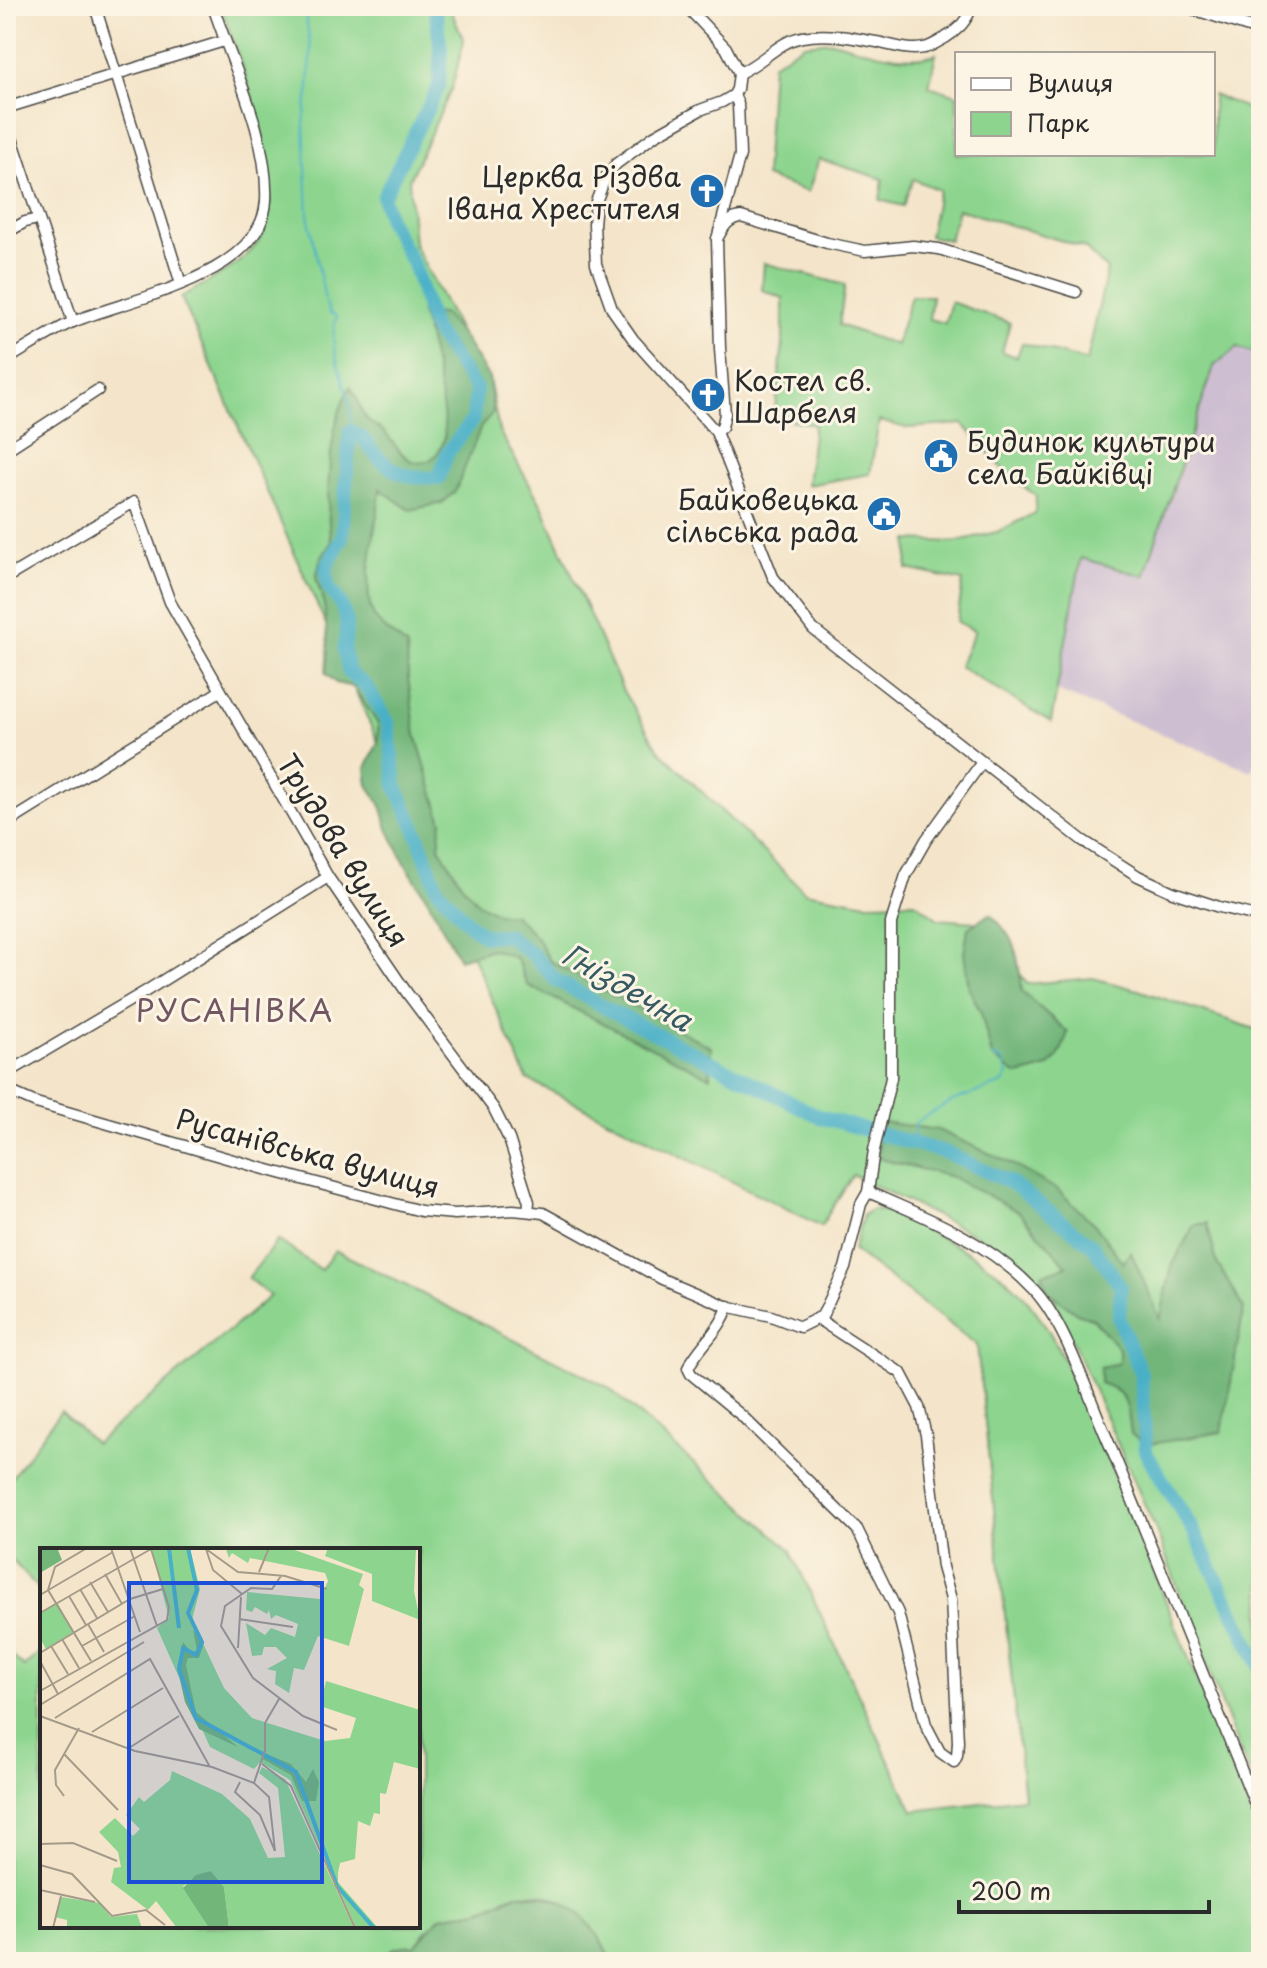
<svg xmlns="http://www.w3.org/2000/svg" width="1267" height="1968" viewBox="0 0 1267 1968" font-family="'Playpen Sans',sans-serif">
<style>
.industrial{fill:#cebed1}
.green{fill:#8dd58f;stroke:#5c805d;stroke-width:2}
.forest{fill:#72b67a;stroke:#4e7052;stroke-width:2}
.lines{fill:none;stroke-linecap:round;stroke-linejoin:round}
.stream{stroke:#48b0c7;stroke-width:2}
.river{stroke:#48b0c7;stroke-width:14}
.minor-casing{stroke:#494743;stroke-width:13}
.minor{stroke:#fff;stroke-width:10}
.labels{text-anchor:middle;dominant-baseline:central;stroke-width:6;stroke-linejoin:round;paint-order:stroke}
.poi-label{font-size:28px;fill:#2b2b2b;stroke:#fcf5e5;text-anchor:end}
.street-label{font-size:28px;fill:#2b2b2b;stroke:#fcf5e5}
.water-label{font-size:30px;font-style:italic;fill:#355a62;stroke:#fcf5e5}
.neighbourhood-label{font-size:30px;letter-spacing:2px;fill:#725762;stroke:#fcf5e5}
.inset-river{fill:none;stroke:#48b0c7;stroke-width:4}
.inset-road{fill:none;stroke:#a49b8a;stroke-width:2}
.view{fill:#1d4ed8;fill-opacity:0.15;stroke:#1d4ed8;stroke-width:4}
.inset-edge{fill:none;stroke:#2b2b2b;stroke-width:4}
</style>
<rect width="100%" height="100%" fill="#fcf5e5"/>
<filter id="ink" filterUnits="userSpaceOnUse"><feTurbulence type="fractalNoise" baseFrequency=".0125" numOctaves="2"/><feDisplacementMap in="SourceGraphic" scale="16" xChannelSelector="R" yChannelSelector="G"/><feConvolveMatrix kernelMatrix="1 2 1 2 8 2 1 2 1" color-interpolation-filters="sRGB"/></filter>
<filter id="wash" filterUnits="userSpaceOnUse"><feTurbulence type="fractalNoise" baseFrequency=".006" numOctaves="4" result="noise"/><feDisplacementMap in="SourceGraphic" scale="32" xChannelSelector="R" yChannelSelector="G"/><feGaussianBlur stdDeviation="1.8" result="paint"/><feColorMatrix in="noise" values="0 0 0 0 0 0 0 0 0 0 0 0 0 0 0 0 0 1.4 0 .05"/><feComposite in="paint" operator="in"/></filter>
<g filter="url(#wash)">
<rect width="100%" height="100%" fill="#f4e5ca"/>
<polygon class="industrial" points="1237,347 1261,355 1261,744 1252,771 1057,691 1081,557 1144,575 1214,366"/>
<g class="green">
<path d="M221,6H449L464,41L452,88L409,180L414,244L464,340L489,378L499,431L542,506L623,691L659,750L805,892L867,903L915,902L938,919L986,923L1027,984L1093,978L1138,990L1261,1031V1799L1237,1744L1155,1528L1053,1297L1010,1252L853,1175L821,1226L527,1079L181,297C207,282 251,262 263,233C288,175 240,65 221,6Z"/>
<path d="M832,41C864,49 904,65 936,54L929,86L957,95V154H1213V95L1251,110L1261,73V355L1237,347L1214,366L1144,576L1081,558L1051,722L959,666L975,631L957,622L963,581L907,569L909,540L953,542L997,532L1035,513L1036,495L1014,481L963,424L907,428L879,421L870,474L807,485L814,424L774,418L783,343V298L762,290L764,263L845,285L839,325L896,345L911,296H932L929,319L945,323L951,302L1010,323L1002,352L1017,357L1022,343L1087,361L1107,270L1085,248L958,209L949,240L929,236L939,190L913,179L903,206L880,200L883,179L819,159L808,192L765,177L772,64L804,44Z"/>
<path d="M873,1209C895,1211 915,1223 934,1234C964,1249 996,1267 1019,1291C1054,1327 1072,1378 1092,1423C1130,1510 1165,1599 1200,1687L1208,1712L1261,1835V1962H611C594,1924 565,1888 519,1894C506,1896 496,1904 484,1908C467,1915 442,1919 426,1931C422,1935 420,1941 415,1946C398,1944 389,1950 377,1962H6V1650L24,1667L42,1650V1926H418V1550H42V1592L6,1554V1485L61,1411L95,1444L270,1296L248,1278L278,1240L321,1270L335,1250L608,1387L790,1549L913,1811L1024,1798L977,1345L853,1250L863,1215Z"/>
</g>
<g class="forest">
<path d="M421,313L444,314L463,337L489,378L493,412L481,427L455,492L442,503L410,510L380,489C379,519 358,593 375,618C383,629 398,638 407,647L408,678L416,735L442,821L439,847L463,886L478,903L498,914H513L536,936L550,961L711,1047L710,1077L527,985L516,958L492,949L459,959L428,900L406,865L388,829L381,805L368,785L366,768L378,742V724L353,687L336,683L326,673L328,646L324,603L316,578L321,557L331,543C325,500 328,424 350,387C361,400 358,409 367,419C371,424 377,426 382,430C392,439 399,455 412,461C417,463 425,463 430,460C436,456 442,448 444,440C448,418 429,336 421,313Z"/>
<path d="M990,914C1018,939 1018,957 1022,992L1068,1032C1056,1068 1053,1067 1017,1075L992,1056L981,1013L969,988L964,953L968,928Z"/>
<path d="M882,1122L938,1130L1006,1161L1058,1190L1095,1225L1123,1263L1131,1252L1160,1319L1172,1266L1194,1225L1207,1223L1217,1263L1244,1308L1222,1432L1145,1445L1131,1434C1127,1407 1130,1392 1100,1383V1367L1119,1363V1349L1094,1319L1077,1313L1047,1291L1042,1274L1067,1266L1019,1212L952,1177L877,1158Z"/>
<path d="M517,1894C567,1893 592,1917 611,1962H377C389,1950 398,1944 415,1946L440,1917L483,1909Z"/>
</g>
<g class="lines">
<g class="stream">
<polyline points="304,6 311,51 309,87 304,123 308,215 325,300"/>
<path d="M326,303L330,313L337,317C322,355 358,394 350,431"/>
<polyline points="912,1144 916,1122 952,1101 1003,1083 1008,1074 1003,1061 992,1056"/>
</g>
<path class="river" d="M435,6L441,51L439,86L383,197L389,220L414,266L433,328L476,389L473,419L447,454L439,478C413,478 398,477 378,457C365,445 369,438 350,431L342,538L326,568L328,586L341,604L347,622L344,651L349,673L367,687L388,722L396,786L415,828L437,888L470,925L485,936L507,935L533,955L556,980L611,1011L820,1117L947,1153L1013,1184L1093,1246L1121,1287L1119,1319L1141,1374L1146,1453L1193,1530L1261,1669"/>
</g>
</g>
<g filter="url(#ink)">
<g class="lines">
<defs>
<g id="minor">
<polyline points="95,6 181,284"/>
<polyline points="686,6 726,48 739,73 737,89 734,95 722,102 700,110 654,136 616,164 605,178 596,202 594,224 596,264 612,309 633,339 716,432 773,577 813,629 1082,840 1138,876 1173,892 1219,907 1261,917"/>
<polyline points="1183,6 1261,31"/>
<path d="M739,73C761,64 779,41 802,37C828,32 855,38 881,43C895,46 910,51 924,48C931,47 939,41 945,38C959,29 967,21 972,6"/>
<polyline points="6,108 224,41"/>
<polyline points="6,120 73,322"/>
<polyline points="6,233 25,222 38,219"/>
<path d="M717,239C723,228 728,218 741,217L827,243L865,251L913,246L939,249L1076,292"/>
<path d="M6,360C29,347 51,331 75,321C131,298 263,276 266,200C269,137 232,65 213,6"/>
<polyline points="716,432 722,427 725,414 720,349 717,239 740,155 738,104 734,95"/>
<polyline points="6,450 98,390"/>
<polyline points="6,578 134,502 170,602 328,877 407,993 494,1109 509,1139 529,1202 528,1211"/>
<polyline points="6,824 220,691"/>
<polyline points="6,1074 146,991 328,877"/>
<polyline points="6,1090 36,1103 261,1168 421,1211 455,1214 513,1210 543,1213 662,1279 726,1306 771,1316 800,1327 822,1316 845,1268 861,1204 868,1192 874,1150 891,1078 891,923 906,875 926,840 982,762"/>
<path d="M868,1192C928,1218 988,1241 1034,1290C1065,1323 1087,1393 1106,1436C1159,1563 1210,1691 1261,1819"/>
<path d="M728,1306C722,1329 699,1346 688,1368L691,1374L742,1416L857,1529L898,1613L926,1725L940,1752L954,1762L957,1756L958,1742L951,1599L942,1567L926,1435L919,1407L901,1373L818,1319"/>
</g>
</defs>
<use href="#minor" class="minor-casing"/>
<use href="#minor" class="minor"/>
</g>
</g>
<defs>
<symbol id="church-disc" viewBox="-11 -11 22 22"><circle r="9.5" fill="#1f6fb2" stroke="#fcf5e5"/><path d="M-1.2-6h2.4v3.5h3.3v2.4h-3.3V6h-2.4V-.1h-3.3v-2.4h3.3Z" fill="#fff"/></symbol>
<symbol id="civic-disc" viewBox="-11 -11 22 22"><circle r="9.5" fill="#1f6fb2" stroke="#fcf5e5"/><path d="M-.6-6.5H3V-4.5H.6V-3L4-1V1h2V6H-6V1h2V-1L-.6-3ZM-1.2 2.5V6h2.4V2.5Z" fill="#fff"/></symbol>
</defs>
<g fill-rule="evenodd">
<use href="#church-disc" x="687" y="171" width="40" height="40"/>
<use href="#church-disc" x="688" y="375" width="40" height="40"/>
<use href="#civic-disc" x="921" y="436" width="40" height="40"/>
<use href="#civic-disc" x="864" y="494" width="40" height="40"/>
</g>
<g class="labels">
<g class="poi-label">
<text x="681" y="175">Церква Різдва<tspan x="681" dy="32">Івана Хрестителя</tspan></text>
<text x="734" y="379" text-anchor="start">Костел св.<tspan x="734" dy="32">Шарбеля</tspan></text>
<text x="967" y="440" text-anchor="start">Будинок культури<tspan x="967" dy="32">села Байківці</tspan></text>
<text x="858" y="498">Байковецька<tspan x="858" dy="32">сільська рада</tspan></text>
</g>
<g class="street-label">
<text transform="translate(344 850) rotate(58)">Трудова вулиця</text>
<text transform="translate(308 1152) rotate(15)">Русанівська вулиця</text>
</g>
<g class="water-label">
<text transform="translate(628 986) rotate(30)">Гніздечна</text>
</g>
<g class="neighbourhood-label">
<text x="235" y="1009">РУСАНІВКА</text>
</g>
</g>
<g transform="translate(40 1548)">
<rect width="380" height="380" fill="#f4e5ca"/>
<path d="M111,0H150L160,41L152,72L184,140L212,170L285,193L310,190L316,170L280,158L286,133L380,162V221L354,214L346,246L340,245V266L334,265L330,278L318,273L315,311L300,315L298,325V334L338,380H316L250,232L220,214L214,221L170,199L117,80L129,70ZM249,0L323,26L319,37L324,41L309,98L278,88L264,122L254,120L249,145L235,136L236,123L227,121L247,110L236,99H224L222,107L212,108L206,75L225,87L231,80L255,89L258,76L236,67L231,71L229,62L227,66L215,59L212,64L206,62L207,44L280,51L288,33L285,25L210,10L208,15L192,5L189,10L186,1ZM288,0H376L374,43L380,72L332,53V26L285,8ZM17,54L34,84L6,101L0,90V65ZM222,219L245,231L314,380H189L184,339L171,323L143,338L169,380H137L116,353L108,362L71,334L74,320L81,319L78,304L59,284L75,270L93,288L100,281L86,267L99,249L104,254L130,232L132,223L182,246L210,271L228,310L245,309L238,240L219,225ZM21,349L60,355L71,369L97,366L102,380H27V372L15,369Z" fill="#8dd58f"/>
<path d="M0,0L18,2L22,12L0,25ZM153,82L164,95L159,110H148L146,117L156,164L198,199L159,181L145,154L138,123L143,94L152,105L157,102ZM224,205L251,216L266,234L273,221L279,234L276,253H262L251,227L223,211ZM171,323L184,339L189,380H169L143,340L156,327Z" fill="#72b67a"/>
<path class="inset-river" d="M129,0L139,80M148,0L157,42L148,65L162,94L156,107L143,100L139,121L156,170L256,224L297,338L334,380"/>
<path class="inset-road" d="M47,0L15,19L8,42L51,113M71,0L100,84M90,0L117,78M166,1L198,24L245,28L287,41M166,1L173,22L202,46M219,24L229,0M65,26L82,56M241,28L232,41L211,40L185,58L181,78L213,130L263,168L297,182M50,34L68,64M40,41L57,70M0,47L73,4M29,48L46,77M0,65L111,1M199,71L253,79M48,76L64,104M22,91L39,120M11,98L28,126M42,98L95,68M198,100L201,49M0,105L90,51L123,41M0,113L18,146M0,143L127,72L129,59L111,1M0,157L104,94M0,168L95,203L172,219L214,235L229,249L235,303M15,170L110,111L170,219M52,184L123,140M89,200L139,168M24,206L78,262M222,216L251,238L315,380M200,234L195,244L220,267L235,303M214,235L225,202V175L239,151M24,248L16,237L15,222L39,180M0,296L33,295L77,313M0,317L32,326L72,368L106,362L125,377M0,342L55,354M13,380L21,348"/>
<path class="view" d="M89,35H282V334H89Z"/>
<rect width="380" height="380" class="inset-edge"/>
</g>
<rect width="1267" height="1968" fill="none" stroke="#fcf5e5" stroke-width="32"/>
<rect x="955" y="52" width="260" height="104" fill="#fcf5e5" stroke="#a8a49b" stroke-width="2"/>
<rect x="971" y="78" width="40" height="12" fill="#ffffff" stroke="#a8a49b" stroke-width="2"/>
<text x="1027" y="92" font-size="24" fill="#2b2b2b">Вулиця</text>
<rect x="971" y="112" width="40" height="24" fill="#8dd58f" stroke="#a8a49b" stroke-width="2"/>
<text x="1027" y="132" font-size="24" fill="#2b2b2b">Парк</text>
<path d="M959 1900v12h250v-12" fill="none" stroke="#2b2b2b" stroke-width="4"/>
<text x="971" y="1900" font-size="24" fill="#2b2b2b" stroke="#fcf5e5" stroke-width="6" paint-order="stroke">200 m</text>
</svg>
